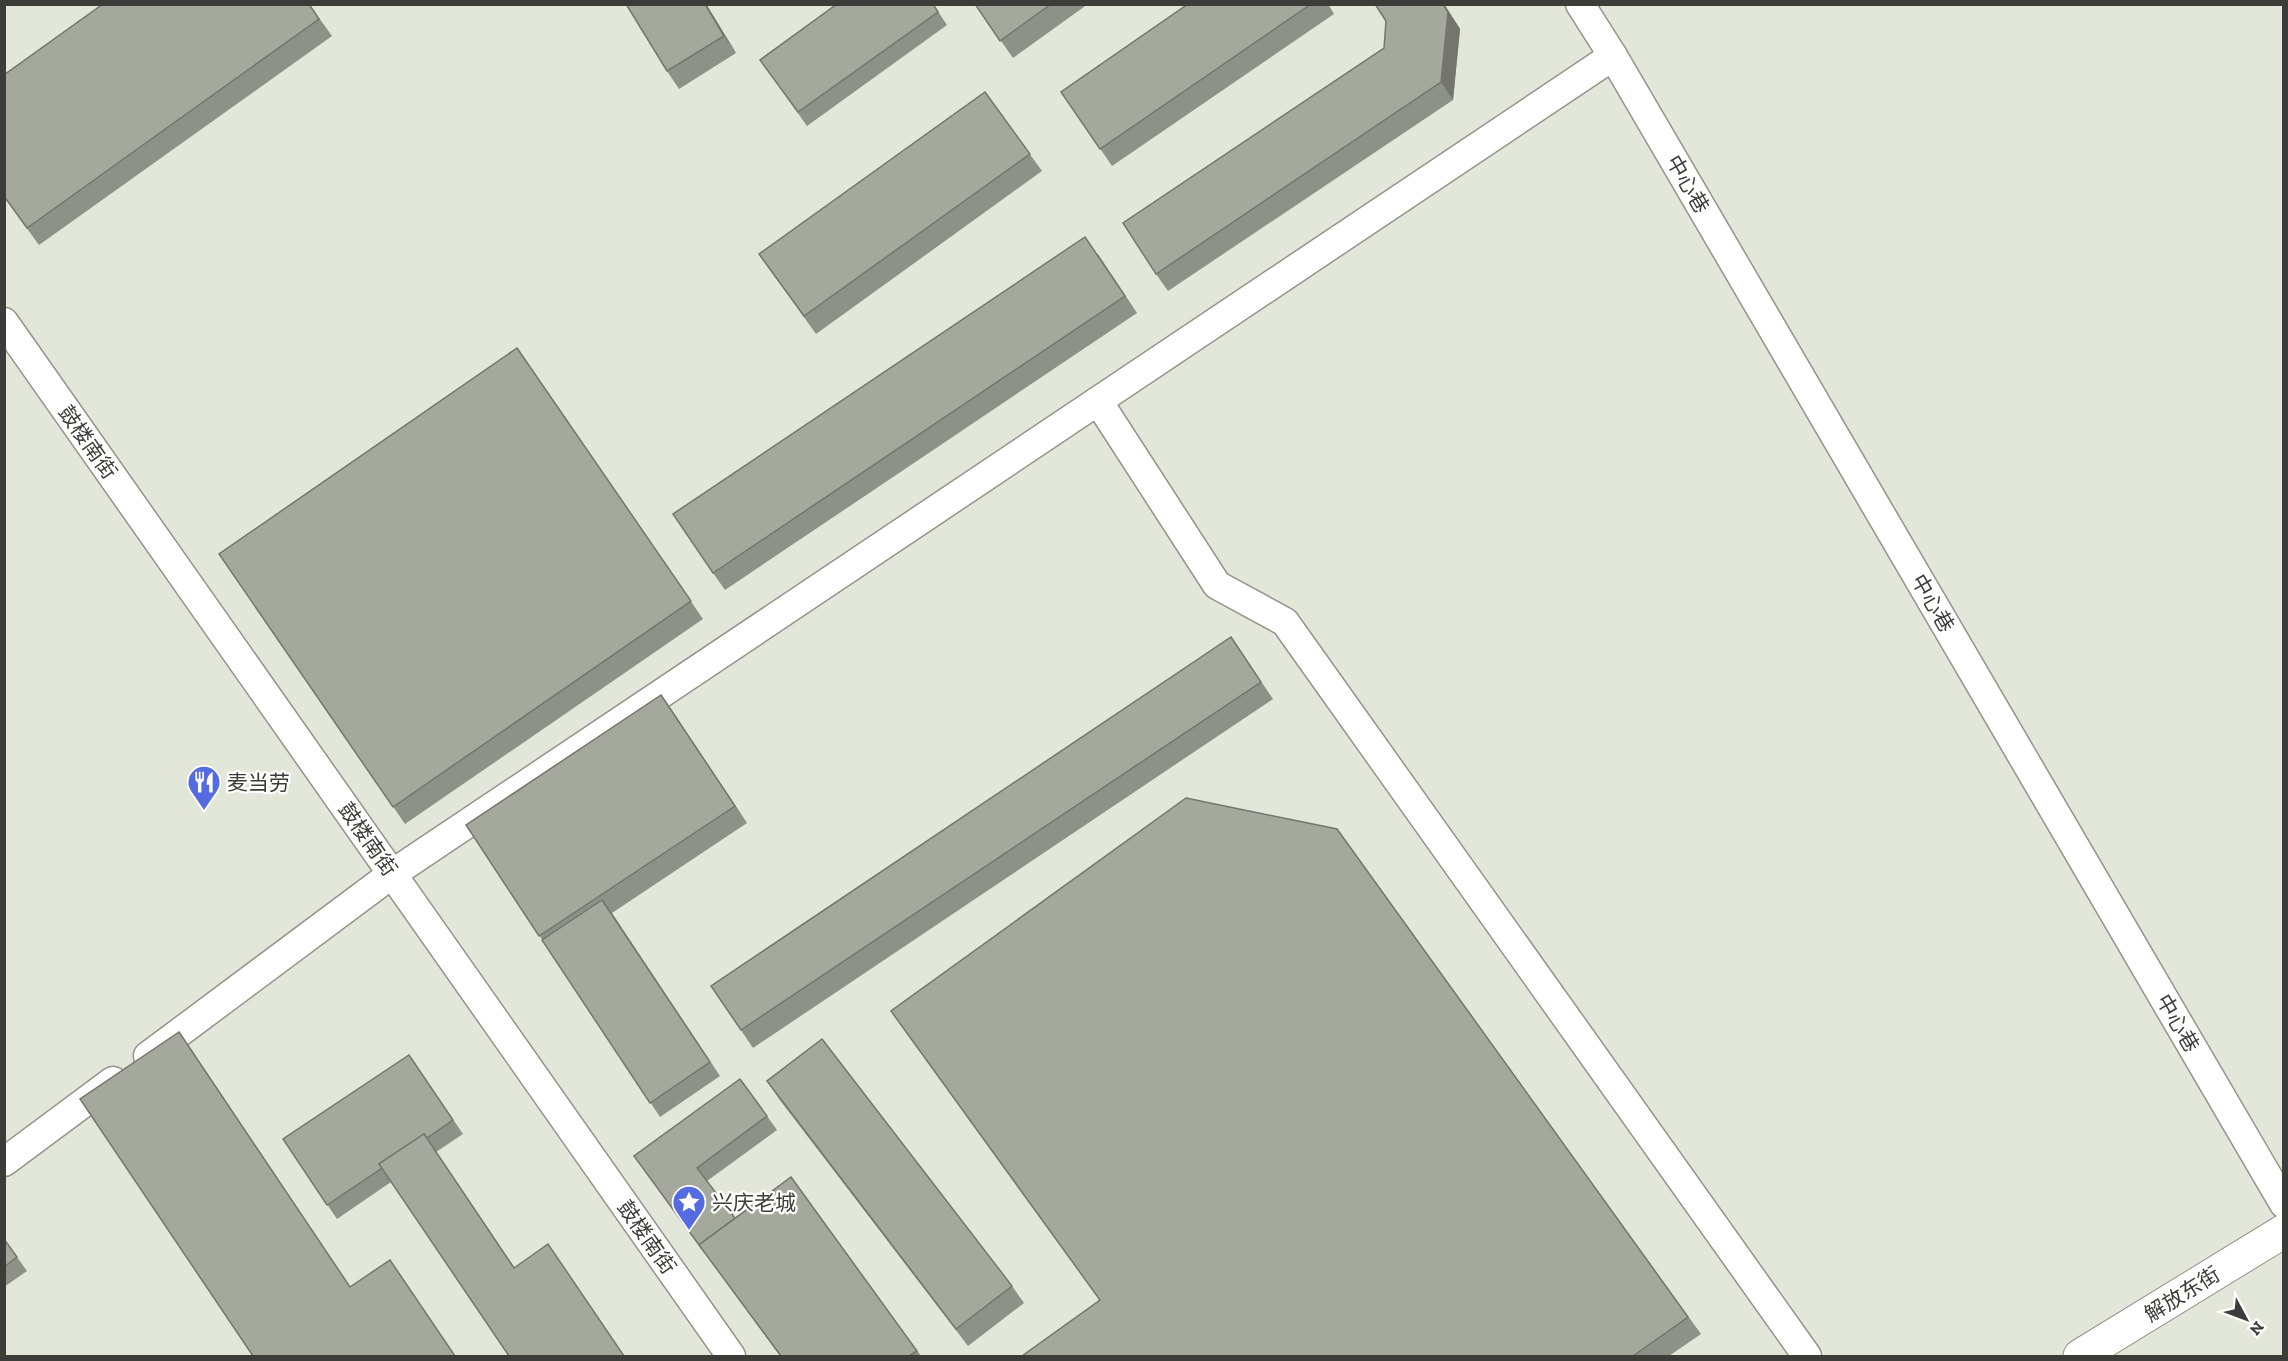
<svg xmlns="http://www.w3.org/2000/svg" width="2288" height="1361" viewBox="0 0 2288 1361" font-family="'Zilla Slab','Noto Sans SC',serif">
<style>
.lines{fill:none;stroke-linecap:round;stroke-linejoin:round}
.street-casing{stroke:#919589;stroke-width:31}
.secondary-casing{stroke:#919589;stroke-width:35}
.street{stroke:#fff;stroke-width:28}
.secondary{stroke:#fff;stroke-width:33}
.wall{fill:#8e9187}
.shaded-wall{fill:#74766e}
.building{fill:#a5a99d;stroke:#74766e;stroke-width:1.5}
.labels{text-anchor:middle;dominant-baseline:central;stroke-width:4.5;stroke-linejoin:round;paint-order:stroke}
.street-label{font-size:21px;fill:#3c3d38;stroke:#fff}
.poi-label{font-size:21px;fill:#3c3d38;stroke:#fff;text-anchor:start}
</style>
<rect width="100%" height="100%" fill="#e3e7da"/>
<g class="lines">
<defs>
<g id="street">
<polyline points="1580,4 1613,56 2284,1204"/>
<polyline points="4,322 731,1356"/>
<polyline points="1098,401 1217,585 1285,622 1807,1356"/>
<polyline points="148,1056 392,874 1613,56"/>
<polyline points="4,1162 113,1081"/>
</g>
<polyline id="secondary" points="2080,1356 2284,1231"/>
</defs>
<use href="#street" class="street-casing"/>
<use href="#secondary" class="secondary-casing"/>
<use href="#street" class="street"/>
<use href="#secondary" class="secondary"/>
</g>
<g class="wall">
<polygon points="309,4 332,36 39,245 4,197"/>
<polygon points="706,4 736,53 679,89 667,71"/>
<polygon points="933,4 947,25 807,126 760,60"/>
<polygon points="975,4 1088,4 1013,58"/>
<polygon points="1188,4 1328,4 1334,14 1112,166 1061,92"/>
<polygon points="1444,4 1460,29 1453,100 1168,291 1156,274 1384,48"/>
<polygon points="985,92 1042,171 816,334 759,254"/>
<polygon points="1098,254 1137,313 725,590 713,573"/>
<polygon points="517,348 703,619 405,824 219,554"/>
<polygon points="1231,637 1273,699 753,1048 711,986"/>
<polygon points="661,695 747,823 612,913 720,1076 660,1117 466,825"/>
<polygon points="1337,829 1701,1334 1669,1356 1022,1356 1100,1300"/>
<polygon points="409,1055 463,1134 436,1152 514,1267 624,1356 391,1182 337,1219 283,1139"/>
<polygon points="767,1081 1012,1286 1024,1303 968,1346 779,1099"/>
<polygon points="767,1116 777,1130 707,1181 735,1218 791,1177 921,1356 780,1356 644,1170"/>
<polygon points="4,1239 27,1271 4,1287"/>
</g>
<g class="shaded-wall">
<polygon points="705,4 706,4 736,53 724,36"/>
<polygon points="1444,4 1460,29 1453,100 1441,82"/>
<polygon points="661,695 673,712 747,823 735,806"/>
</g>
<g class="building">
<polygon points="103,4 309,4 319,19 27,228 4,196 4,75"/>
<polygon points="626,4 705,4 724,36 667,71"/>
<polygon points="837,4 933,4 938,12 798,112 760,60"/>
<polygon points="975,4 1051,4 1000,41"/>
<polygon points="1188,4 1311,4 1100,149 1061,92"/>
<polygon points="1375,4 1443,4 1448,12 1441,82 1156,274 1123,223 1384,48 1386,21"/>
<polygon points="985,92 1030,154 804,316 759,254"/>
<polygon points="1085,237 1125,296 713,573 673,514"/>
<polygon points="517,348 691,601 393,807 219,554"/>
<polygon points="1231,637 1261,682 741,1030 711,986"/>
<polygon points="661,695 735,806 539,936 466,825"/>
<polygon points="1186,798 1337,829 1688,1317 1633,1356 1022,1356 1100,1300 891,1011"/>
<polygon points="602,900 710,1062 650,1103 542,940"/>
<polygon points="179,1032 350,1287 390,1260 455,1356 253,1356 80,1099"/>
<polygon points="822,1039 1012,1286 956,1329 767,1081"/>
<polygon points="409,1055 453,1120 427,1138 424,1134 379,1164 382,1168 327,1205 283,1139"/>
<polygon points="740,1079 767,1116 697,1168 735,1218 699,1245 702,1249 634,1156"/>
<polygon points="424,1134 514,1268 548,1244 624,1356 509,1356 379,1164"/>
<polygon points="791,1177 917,1351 909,1356 781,1356 699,1245"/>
<polygon points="4,1239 17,1257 4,1267"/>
</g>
<defs>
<symbol id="restaurant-pin" viewBox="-11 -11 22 30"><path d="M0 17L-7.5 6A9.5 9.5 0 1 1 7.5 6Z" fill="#556be1" stroke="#fff"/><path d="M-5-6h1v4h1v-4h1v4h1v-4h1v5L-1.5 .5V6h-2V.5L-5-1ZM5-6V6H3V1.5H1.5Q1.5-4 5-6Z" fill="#fff"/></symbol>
<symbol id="sight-pin" viewBox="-11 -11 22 30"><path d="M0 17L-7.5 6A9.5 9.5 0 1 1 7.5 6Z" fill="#556be1" stroke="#fff"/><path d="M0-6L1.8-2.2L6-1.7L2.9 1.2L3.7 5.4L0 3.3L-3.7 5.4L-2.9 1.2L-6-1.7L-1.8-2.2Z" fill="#fff"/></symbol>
</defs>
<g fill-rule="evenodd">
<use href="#restaurant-pin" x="185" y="763" width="38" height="52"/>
<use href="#sight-pin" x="670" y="1183" width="38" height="52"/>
</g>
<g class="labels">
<g class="street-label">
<text transform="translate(1688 184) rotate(60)">中心巷</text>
<text transform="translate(88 442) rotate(55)">鼓楼南街</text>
<text transform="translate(1933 603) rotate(60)">中心巷</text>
<text transform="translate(368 839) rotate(55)">鼓楼南街</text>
<text transform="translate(2178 1023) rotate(60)">中心巷</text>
<text transform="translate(647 1237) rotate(55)">鼓楼南街</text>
<text transform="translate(2182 1294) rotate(-32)">解放东街</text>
</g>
<g class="poi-label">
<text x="227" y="782">麦当劳</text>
<text x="712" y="1202">兴庆老城</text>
</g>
</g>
<rect width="2288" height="1361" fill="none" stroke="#3c3d38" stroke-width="12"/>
<g transform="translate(2246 1319) rotate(131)" stroke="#ffffff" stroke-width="4.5" paint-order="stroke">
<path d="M0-4.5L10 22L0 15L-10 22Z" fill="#3c3d38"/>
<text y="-9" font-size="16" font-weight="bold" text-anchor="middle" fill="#3c3d38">N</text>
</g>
</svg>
